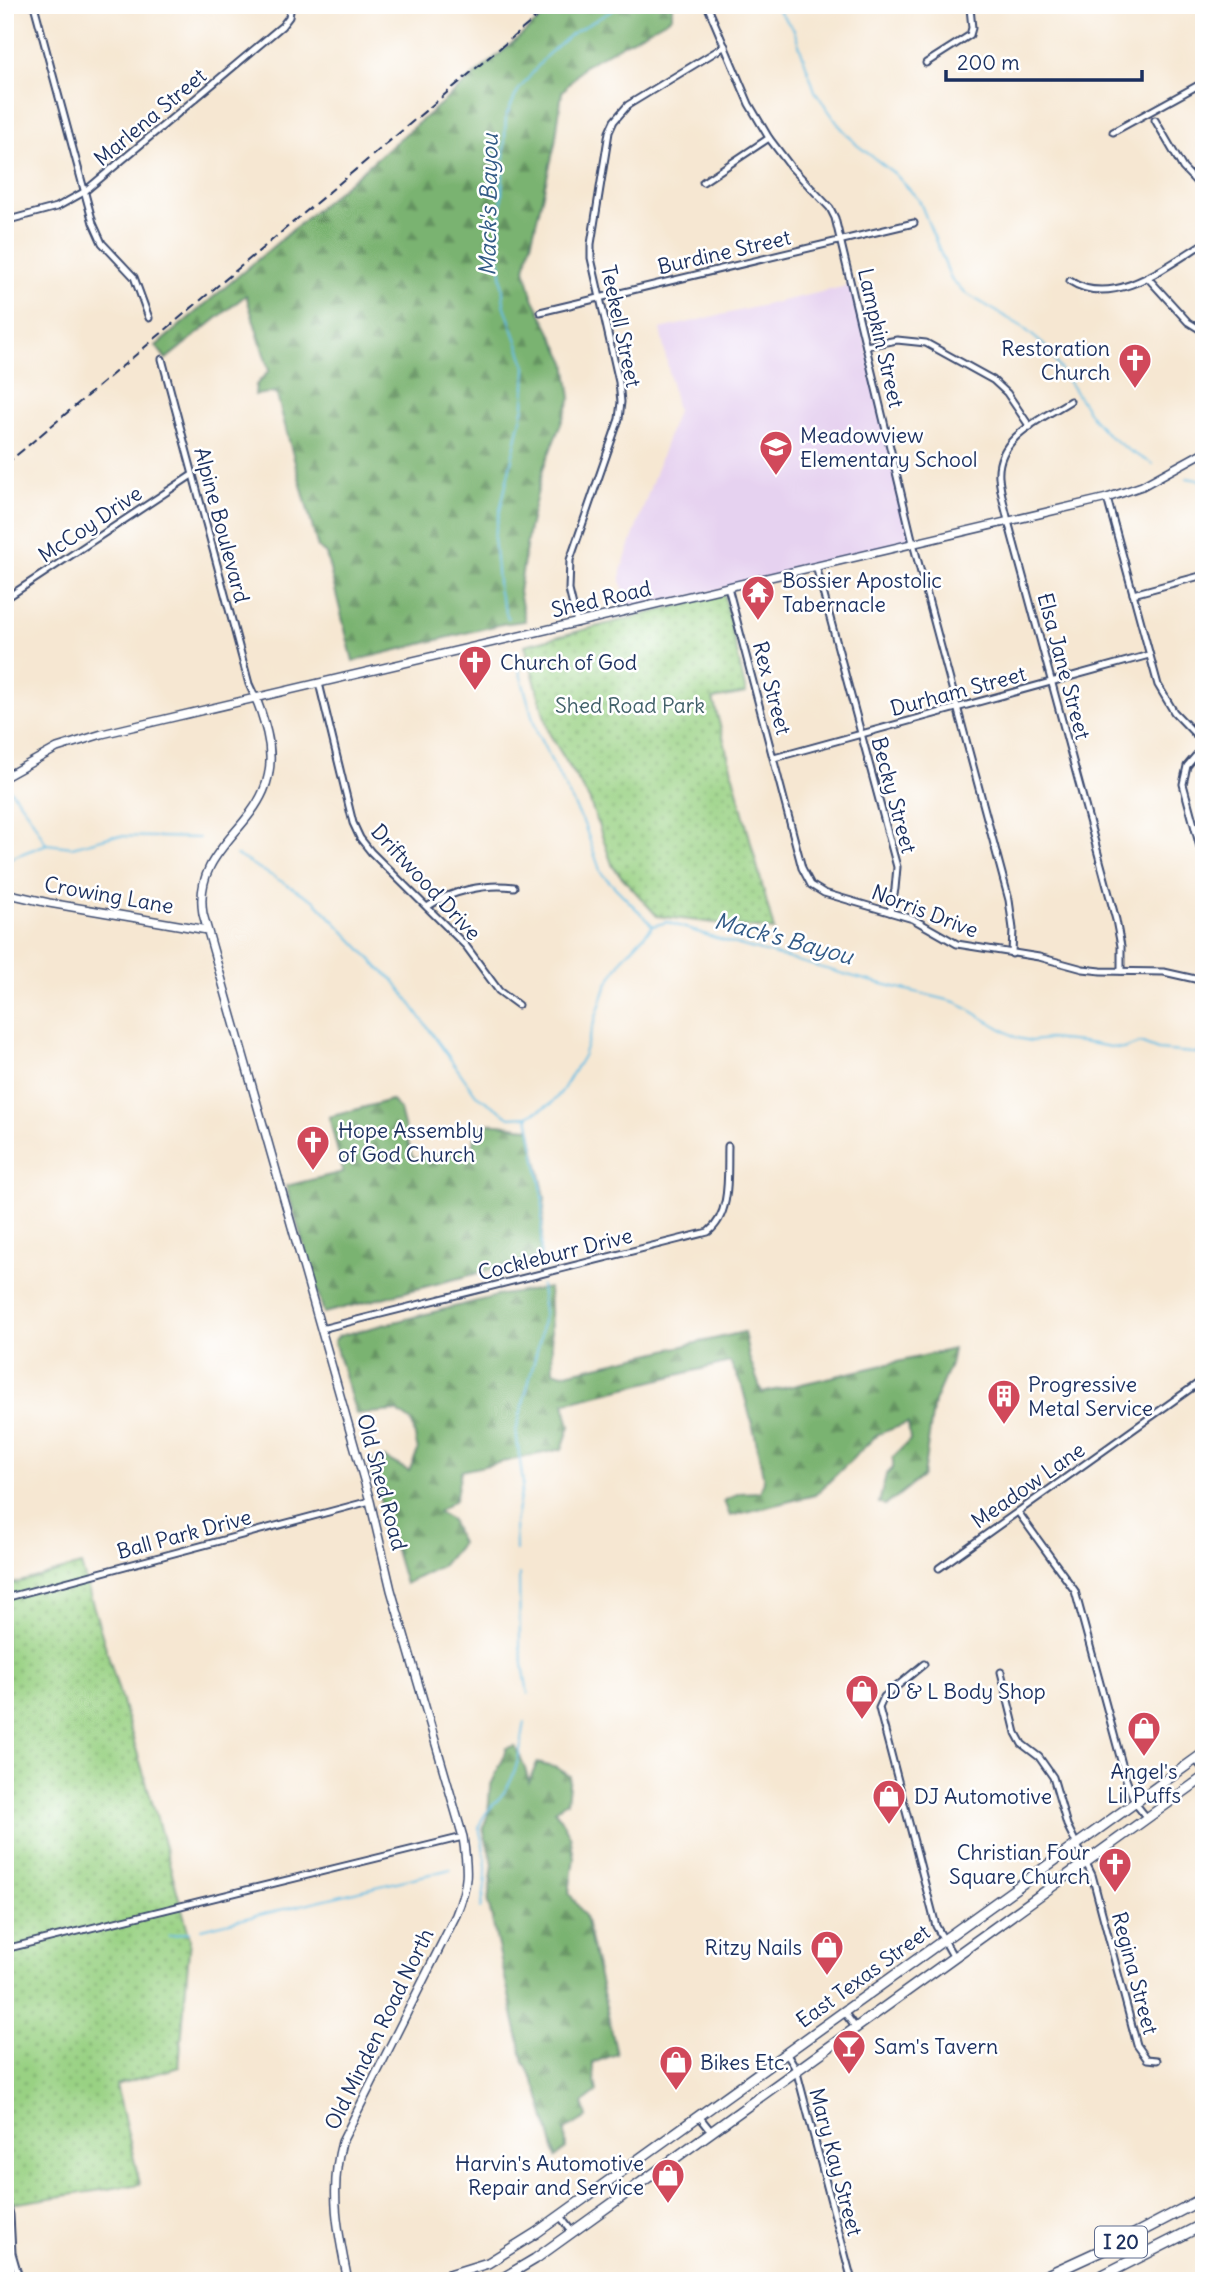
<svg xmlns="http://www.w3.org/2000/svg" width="1209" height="2286" viewBox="0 0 1209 2286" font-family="Delius,sans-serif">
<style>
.built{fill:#e6d2f0}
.forest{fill:url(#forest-firs);stroke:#4a7168;stroke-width:2}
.park{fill:url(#park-dots);stroke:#5a8070;stroke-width:2}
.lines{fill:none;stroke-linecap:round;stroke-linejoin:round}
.stream{stroke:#66bde3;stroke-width:2}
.minor-casing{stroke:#3c4b6f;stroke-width:9}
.tertiary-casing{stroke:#3c4b6f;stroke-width:10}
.primary-casing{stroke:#3c4b6f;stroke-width:12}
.motorway-casing{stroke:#3c4b6f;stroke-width:13}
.minor{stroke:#fff;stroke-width:5}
.tertiary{stroke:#fff;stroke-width:7}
.primary{stroke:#fff;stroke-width:9}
.motorway{stroke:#fff;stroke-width:10}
.rail{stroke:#1b2f5e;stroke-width:2;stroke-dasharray:10 5;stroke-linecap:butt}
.labels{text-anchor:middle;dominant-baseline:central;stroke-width:5;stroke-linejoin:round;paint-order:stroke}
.shield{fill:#fff;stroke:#5f6d8e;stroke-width:2}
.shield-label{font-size:19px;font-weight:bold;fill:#1b2f5e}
.street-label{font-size:21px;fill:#1b2f5e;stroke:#fff}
.poi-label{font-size:21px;fill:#1b2f5e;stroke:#fff;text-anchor:start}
.park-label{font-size:21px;fill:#416069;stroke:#fff}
.water-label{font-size:23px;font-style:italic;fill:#325a86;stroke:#fff}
</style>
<defs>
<pattern id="forest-firs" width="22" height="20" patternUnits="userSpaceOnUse" patternTransform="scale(1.75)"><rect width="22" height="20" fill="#7ab371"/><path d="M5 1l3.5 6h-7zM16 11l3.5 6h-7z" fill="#639260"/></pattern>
<pattern id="park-dots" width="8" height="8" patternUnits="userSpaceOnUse" patternTransform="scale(1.75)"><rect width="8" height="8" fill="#99d183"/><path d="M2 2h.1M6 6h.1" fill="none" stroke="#7caa6e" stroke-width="1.8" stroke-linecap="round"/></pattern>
</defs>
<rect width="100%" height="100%" fill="#fff"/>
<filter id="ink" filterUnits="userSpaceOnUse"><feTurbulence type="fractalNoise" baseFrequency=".0143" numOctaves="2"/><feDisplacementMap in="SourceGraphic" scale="14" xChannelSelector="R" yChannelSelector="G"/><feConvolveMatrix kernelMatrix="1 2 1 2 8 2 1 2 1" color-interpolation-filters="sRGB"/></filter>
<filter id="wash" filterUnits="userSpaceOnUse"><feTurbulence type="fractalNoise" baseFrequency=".00686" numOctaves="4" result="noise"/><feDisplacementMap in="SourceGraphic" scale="28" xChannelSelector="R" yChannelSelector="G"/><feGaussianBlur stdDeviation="1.57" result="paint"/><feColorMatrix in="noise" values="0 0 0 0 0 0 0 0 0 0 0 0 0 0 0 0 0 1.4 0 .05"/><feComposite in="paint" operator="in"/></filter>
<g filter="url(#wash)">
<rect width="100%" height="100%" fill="#f6e7d2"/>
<polygon class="built" points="852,285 913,543 628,611 621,580 621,571 677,411 660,329"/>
<g class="forest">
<polygon points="557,5 672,5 672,17 584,66 562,92 555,144 525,269 532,296 566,362 571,398 543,469 529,528 519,592 525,621 502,624 353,661 326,554 318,548 276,392 255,395 256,385 269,371 246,295 166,359 156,346"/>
<path d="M391,1100L400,1110L412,1157L418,1159L472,1146L479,1126C496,1120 512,1128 530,1128L545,1197L540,1257L324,1313L286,1186L343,1172L329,1117Z"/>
<polygon points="549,1288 553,1371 562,1374 744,1332 749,1357 762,1393 953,1349 950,1365 934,1402 923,1476 885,1506 879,1503 886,1475 893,1468 893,1457 910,1440 908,1423 878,1434 815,1495 730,1516 724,1501 739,1493 760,1492 764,1481 755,1435 742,1386 730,1362 564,1403 570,1426 562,1449 461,1471 455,1500 438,1512 451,1520 461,1543 443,1565 405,1584 369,1462 385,1458 409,1471 418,1451 412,1422 396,1411 356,1414 334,1341 339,1336 501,1295"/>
<polygon points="515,1746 524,1765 529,1782 537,1763 557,1768 570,1776 567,1802 555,1810 570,1835 574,1858 569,1893 585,1916 617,2054 592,2063 597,2092 583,2103 587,2117 565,2130 566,2149 556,2157 538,2090 524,2062 488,1902 493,1864 483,1828 488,1815 490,1787 503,1759 506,1748"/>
</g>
<g class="park">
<polygon points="724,594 746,693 713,699 774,930 657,916 613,867 589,799 549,733 525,645"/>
<polygon points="81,1565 156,1815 190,1938 179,2067 116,2085 140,2184 12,2204 5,2181 5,1586"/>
</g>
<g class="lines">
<g class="stream">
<polyline points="774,5 794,30 815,91 838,124 857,145 895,174 919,200 952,281 967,294 1021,326 1045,346 1092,417 1108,435 1128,450 1153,464"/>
<polyline points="1187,478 1204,481"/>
<polyline points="508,618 499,593 494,537 524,406 526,367 504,304 499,251 506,116 518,91 546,56 571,34 622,5"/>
<polyline points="514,652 537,733 584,824 601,873 653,926 667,922 725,941 862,979 956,1002 1017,1038 1031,1041 1049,1039 1082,1042 1123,1049 1140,1043 1158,1050 1204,1054"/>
<polyline points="6,784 31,817 46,844"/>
<polyline points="236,855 315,901 381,970 394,980 476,1095 510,1117 528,1116 551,1104 562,1091 583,1056 607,984 624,957 652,927"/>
<polyline points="5,860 47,844 72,847 113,836 199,838"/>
<polyline points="528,1116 543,1197 540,1267"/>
<polyline points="516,1551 515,1523 523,1483 516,1431 540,1339 544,1313 541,1285"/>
<polyline points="519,1574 520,1646 528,1694"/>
<path d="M481,1908C489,1872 487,1863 479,1827C483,1811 500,1801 508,1786C519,1767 521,1743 525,1722"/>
<polyline points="201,1929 451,1869"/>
<polyline points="169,1936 190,1932"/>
</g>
</g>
</g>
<g filter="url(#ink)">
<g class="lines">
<defs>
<g id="minor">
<polyline points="34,5 93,223 102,243 134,277 149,318"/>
<polyline points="707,5 749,104 769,138 791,167 830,208 835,218 913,543 1009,900 1013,929 1012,954"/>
<polyline points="960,5 968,8 984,5"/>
<polyline points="926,63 970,35 972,28 970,8"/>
<polyline points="1155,120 1183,168 1204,190"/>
<polyline points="1113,132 1204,82"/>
<polyline points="703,182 769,138"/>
<polyline points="5,221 57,207 84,192 282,26 289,17 291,5"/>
<polyline points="1147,277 1188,322 1204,332"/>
<path d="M1070,281C1113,309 1167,266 1204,243"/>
<polyline points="540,312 914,223"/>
<polyline points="866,346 897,340 926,343 993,380 1007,393 1030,427"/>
<polyline points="162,359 249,684 255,697"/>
<path d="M1070,401C1042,419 996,437 999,477C1000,492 1005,507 1008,521L1116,920L1121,946V971"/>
<polyline points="1107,498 1158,685 1174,712 1204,743"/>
<polyline points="816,566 897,867 895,889 890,912"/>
<polyline points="728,587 802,868 811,885 824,893 913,919 957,944 1039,957 1083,969 1101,971 1164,972 1204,981"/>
<polyline points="1133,594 1204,575"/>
<polyline points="5,599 192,475"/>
<polyline points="577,623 569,590 570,560 619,419 621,402 619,382 591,258 591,244 609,132 614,121 628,105 725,46"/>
<polyline points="319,683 353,823 360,838 371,852 466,946 499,991 518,1005"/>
<polyline points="1204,746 1187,766 1183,784 1204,862"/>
<polyline points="774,758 1149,655"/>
<path d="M427,907C450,891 486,883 514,887"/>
<path d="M321,1329L708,1232C732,1214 727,1173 728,1146"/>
<polyline points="1018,1512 1075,1591 1126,1779 1135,1803 1147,1818"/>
<polyline points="939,1568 1204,1379"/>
<polyline points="5,1598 370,1501"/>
<polyline points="924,1664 884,1697 879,1708 936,1926 953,1956"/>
<polyline points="1001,1672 1016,1733 1022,1744 1039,1757 1053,1777 1067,1825 1092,1875 1137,2045 1147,2059 1157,2060"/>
<polyline points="1195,1759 1204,1770"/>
<polyline points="5,1949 463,1837"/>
<polyline points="844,2012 855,2027"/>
<polyline points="786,2053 796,2069 852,2281"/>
<polyline points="699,2116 711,2131"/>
<polyline points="5,2193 10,2215 12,2253 20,2281"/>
<polyline points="560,2216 572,2232"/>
</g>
<g id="tertiary">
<path d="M255,697C261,709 264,721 267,733C289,824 190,835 203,914L370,1501L391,1590L463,1837C468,1871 469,1883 456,1915L342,2142C329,2190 338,2233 348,2281"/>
<polyline points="5,777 57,748 102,734 1107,498 1142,486 1204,452"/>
<polyline points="5,893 49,903 207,930"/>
</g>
<g id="primary">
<polyline points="430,2281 488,2263 536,2233 1204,1753"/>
<polyline points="498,2281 535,2259 1204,1777"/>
</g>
<g id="motorway">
<polyline points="1035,2281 1120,2242 1204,2198"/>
<polyline points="1092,2281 1204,2224"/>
</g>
</defs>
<use href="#minor" class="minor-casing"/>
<use href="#tertiary" class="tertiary-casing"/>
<use href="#primary" class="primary-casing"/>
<use href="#motorway" class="motorway-casing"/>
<use href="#minor" class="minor"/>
<use href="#tertiary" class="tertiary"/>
<use href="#primary" class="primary"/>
<use href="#motorway" class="motorway"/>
<polyline class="rail" points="5,465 551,5"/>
</g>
</g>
<defs>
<symbol id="church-pin" viewBox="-11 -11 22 30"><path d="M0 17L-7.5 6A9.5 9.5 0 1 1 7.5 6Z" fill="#d1495b" stroke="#fff"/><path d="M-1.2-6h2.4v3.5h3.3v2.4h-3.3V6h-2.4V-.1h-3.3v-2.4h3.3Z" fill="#fff"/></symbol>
<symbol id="school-pin" viewBox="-11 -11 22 30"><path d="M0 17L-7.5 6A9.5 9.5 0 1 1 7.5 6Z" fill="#d1495b" stroke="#fff"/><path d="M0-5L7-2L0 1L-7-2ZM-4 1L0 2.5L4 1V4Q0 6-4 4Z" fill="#fff"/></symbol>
<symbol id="temple-pin" viewBox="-11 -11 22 30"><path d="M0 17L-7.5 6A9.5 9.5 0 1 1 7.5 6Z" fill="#d1495b" stroke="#fff"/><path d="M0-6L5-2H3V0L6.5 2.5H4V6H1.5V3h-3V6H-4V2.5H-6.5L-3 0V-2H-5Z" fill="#fff"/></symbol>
<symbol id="building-pin" viewBox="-11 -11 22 30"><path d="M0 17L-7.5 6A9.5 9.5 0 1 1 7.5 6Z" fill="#d1495b" stroke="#fff"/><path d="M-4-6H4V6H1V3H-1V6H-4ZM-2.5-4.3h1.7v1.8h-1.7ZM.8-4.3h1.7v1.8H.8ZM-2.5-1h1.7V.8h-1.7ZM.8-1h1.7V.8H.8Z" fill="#fff"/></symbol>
<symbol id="shop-pin" viewBox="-11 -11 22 30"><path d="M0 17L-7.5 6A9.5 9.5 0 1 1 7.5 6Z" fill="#d1495b" stroke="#fff"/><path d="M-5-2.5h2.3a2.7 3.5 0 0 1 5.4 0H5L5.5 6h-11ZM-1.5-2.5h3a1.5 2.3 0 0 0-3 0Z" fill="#fff"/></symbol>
<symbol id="bar-pin" viewBox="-11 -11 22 30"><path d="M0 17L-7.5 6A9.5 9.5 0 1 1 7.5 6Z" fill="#d1495b" stroke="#fff"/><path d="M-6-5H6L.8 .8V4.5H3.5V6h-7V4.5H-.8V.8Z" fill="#fff"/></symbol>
</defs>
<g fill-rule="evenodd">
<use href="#church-pin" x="1116" y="341" width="38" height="52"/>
<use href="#school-pin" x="757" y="428" width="38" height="52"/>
<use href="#temple-pin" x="739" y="573" width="38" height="52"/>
<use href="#church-pin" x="456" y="643" width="38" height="52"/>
<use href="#church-pin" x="294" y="1123" width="38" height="52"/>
<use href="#building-pin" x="985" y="1377" width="38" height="52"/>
<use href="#shop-pin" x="843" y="1672" width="38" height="52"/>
<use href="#shop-pin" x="1125" y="1709" width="38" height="52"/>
<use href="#shop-pin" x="870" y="1777" width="38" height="52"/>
<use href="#church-pin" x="1096" y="1845" width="38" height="52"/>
<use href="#shop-pin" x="808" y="1928" width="38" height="52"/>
<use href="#bar-pin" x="830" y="2027" width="38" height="52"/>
<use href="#shop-pin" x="657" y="2043" width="38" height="52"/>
<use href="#shop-pin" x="649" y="2156" width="38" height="52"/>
</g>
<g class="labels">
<rect class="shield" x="1095" y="2226.5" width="52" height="31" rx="5"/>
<g class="shield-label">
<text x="1121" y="2242">I 20</text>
</g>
<g class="street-label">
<text transform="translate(150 117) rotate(-40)">Marlena Street</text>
<text transform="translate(724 252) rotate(-13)">Burdine Street</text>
<text transform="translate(621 326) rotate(78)">Teekell Street</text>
<text transform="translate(881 338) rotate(77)">Lampkin Street</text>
<text transform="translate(90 524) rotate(-34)">McCoy Drive</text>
<text transform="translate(222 525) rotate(75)">Alpine Boulevard</text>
<text transform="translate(601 599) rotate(-13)">Shed Road</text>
<text transform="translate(1064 666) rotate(75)">Elsa Jane Street</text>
<text transform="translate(772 688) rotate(75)">Rex Street</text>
<text transform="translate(958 691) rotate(-15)">Durham Street</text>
<text transform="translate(894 795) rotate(75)">Becky Street</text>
<text transform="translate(426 882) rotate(47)">Driftwood Drive</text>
<text transform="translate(109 895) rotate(10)">Crowing Lane</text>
<text transform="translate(925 911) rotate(21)">Norris Drive</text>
<text transform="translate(555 1254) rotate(-14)">Cockleburr Drive</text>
<text transform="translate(382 1482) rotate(75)">Old Shed Road</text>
<text transform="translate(1028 1485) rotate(-35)">Meadow Lane</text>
<text transform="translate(184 1534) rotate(-15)">Ball Park Drive</text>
<text transform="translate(1135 1973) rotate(75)">Regina Street</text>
<text transform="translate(863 1976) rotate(-36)">East Texas Street</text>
<text transform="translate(379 2029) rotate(-64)">Old Minden Road North</text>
<text transform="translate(836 2162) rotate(75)">Mary Kay Street</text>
</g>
<g class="poi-label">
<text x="1110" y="348" text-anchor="end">Restoration<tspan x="1110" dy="24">Church</tspan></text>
<text x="800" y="435">Meadowview<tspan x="800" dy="24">Elementary School</tspan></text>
<text x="782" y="580">Bossier Apostolic<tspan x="782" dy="24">Tabernacle</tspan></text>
<text x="500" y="662">Church of God</text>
<text x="338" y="1130">Hope Assembly<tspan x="338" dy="24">of God Church</tspan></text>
<text x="1028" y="1384">Progressive<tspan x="1028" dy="24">Metal Service</tspan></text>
<text x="886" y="1691">D &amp; L Body Shop</text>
<text x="1144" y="1771" text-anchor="middle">Angel's<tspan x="1144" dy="24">Lil Puffs</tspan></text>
<text x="914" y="1796">DJ Automotive</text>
<text x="1090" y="1852" text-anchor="end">Christian Four<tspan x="1090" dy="24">Square Church</tspan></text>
<text x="802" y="1947" text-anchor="end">Ritzy Nails</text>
<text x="874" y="2046">Sam's Tavern</text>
<text x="700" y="2062">Bikes Etc.</text>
<text x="644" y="2163" text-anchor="end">Harvin's Automotive<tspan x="644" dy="24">Repair and Service</tspan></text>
</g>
<g class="park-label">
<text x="630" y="705">Shed Road Park</text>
</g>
<g class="water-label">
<text transform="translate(488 205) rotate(-89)">Mack's Bayou</text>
<text transform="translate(784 938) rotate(15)">Mack's Bayou</text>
</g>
</g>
<rect width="1209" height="2286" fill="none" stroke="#fff" stroke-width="28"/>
<path d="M946 70v10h196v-10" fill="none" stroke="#1b2f5e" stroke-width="3.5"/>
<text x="957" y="70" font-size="21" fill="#1b2f5e" stroke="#ffffff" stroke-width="5" paint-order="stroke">200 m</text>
</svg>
